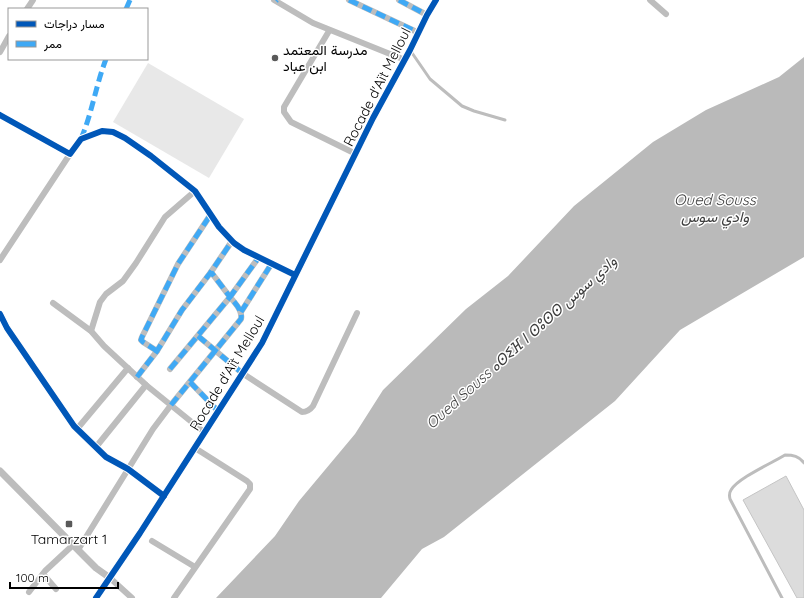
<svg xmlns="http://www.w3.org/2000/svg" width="804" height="598" viewBox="0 0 804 598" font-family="Quicksand,Vazirmatn,'Noto Sans Tifinagh',sans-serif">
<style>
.green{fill:#e8e8e8}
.water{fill:#bababa}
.building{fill:#dcdcdc;stroke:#c4c4c4}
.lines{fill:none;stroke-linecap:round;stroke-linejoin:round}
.service{stroke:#bdbdbd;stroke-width:3}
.minor{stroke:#bdbdbd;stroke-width:6}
.tertiary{stroke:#bdbdbd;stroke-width:7}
.quiet{stroke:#3fa9f5;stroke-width:5;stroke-dasharray:10 5;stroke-linecap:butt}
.cycleway-casing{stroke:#fff;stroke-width:8}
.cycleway{stroke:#0057b8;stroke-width:6}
.poi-dot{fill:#595959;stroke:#fff;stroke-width:1.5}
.labels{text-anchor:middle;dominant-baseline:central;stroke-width:3;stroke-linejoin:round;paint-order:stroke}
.poi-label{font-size:14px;fill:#000;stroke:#fff;text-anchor:start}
.street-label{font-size:14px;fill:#000;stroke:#fff}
.water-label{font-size:15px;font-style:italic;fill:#3e3e3e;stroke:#fff}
</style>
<rect width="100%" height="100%" fill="#fff"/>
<polygon class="green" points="148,63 244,119 209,178 113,122"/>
<polygon class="water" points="804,57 804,257 680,330 615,401 444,537 422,549 381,598 216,598 275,536 299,501 355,434 383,390 466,309 508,276 574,206 653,142 706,110 779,77"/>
<polygon class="building" points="786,476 804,510 804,598 797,598 743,500"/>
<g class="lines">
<g class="service">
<polyline points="410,50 430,79 462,106 474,111 505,120"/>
<path d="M782,598L730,499C729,495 729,493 731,490C738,478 772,463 785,455C793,455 799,456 804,463"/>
</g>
<g class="minor">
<polyline points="274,0 313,23 405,60"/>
<polyline points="349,0 419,33"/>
<polyline points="399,0 427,15"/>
<polyline points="650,0 666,14"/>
<polyline points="27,9 33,0"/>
<polyline points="329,31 284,107 284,112 291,122 356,154"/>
<polyline points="0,52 9,36"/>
<polyline points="0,115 70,154 81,139 102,131 113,132 125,138 151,156 195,191 219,227 234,243 244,250 295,275"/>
<polyline points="0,260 70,154"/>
<polyline points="53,303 91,331 104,346 146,385 204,432"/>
<polyline points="241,312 272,263"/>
<polyline points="91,331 100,302 106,294 123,281 136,263 165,217 195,191"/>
<path d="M198,336L242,373L302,412C307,412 310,410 313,406L357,313"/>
<polyline points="157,351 143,342 141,340 142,337 178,264 211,214"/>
<polyline points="170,369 230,297 211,272"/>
<polyline points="137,377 157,351 182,310 211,272 232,241"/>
<polyline points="190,382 218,411"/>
<polyline points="77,429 128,368"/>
<polyline points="96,447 146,385"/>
<polyline points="152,541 195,567"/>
<path d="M78,550L153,429L171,405L241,319C243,311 235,303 230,297L259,257"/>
<polyline points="43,574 56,589"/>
<polyline points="110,578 132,598"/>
<polyline points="29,592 45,571 73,545"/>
<polyline points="174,598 250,489 250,484 247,481 195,448"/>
</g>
<g class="tertiary">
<polyline points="0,314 7,328 74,426 106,457 128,469 164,496"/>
<polyline points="0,471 85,557 96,568 110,578"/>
<polyline points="96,598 140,533 262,343 373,118 410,50 427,15 436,0"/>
</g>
<g class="quiet">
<polyline points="349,0 419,33"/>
<polyline points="399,0 427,15"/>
<polyline points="276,1 277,0"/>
<polyline points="126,9 130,0"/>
<path d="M81,139C92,113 96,85 106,59"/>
<polyline points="241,312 272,263"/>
<polyline points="198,336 242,373"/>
<polyline points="157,351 143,342 141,340 142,337 178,264 211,214"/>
<polyline points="170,369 230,297 211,272"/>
<polyline points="137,377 157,351 182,310 211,272 232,241"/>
<polyline points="190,382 218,411"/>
<path d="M171,405L241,319C243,311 235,303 230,297L259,257"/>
</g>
<defs>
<g id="cycleway">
<polyline points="0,115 70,154 81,139 102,131 113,132 125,138 151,156 195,191 219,227 234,243 244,250 295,275"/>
<polyline points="0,314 7,328 74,426 106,457 128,469 164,496"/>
<polyline points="96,598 140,533 262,343 373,118 410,50 427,15 436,0"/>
</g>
</defs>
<use href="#cycleway" class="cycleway-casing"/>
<use href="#cycleway" class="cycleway"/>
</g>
<g class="poi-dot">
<circle cx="275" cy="58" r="4"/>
<rect x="65" y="520" width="8" height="8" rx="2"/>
</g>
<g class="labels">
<g class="poi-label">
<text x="283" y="50">مدرسة المعتمد<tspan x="283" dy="16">ابن عباد</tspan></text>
<text x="69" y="539" text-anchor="middle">Tamarzart 1</text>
</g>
<g class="street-label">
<text transform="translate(377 87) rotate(-63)">Rocade d'Aït Melloul</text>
<text transform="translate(227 373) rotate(-59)">Rocade d'Aït Melloul</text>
</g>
<g class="water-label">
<text x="715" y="199">Oued Souss<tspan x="715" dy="17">وادي سوس</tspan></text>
<text transform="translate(521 342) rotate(-42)">Oued Souss ⴰⵙⵉⴼ ⵏ ⵙⵓⵙⵙ وادي سوس</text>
</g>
</g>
<rect x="8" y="8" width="140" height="52" fill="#ffffff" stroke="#999999"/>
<rect x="16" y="21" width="20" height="6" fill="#0057b8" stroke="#999999"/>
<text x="44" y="28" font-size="12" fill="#000000">مسار دراجات</text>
<rect x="16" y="41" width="20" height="6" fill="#3fa9f5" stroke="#999999"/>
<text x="44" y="48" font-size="12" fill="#000000">ممر</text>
<path d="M10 582v6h108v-6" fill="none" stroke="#000000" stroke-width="2"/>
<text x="16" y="582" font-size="12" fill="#000000" stroke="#ffffff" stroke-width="3" paint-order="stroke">100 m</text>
</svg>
